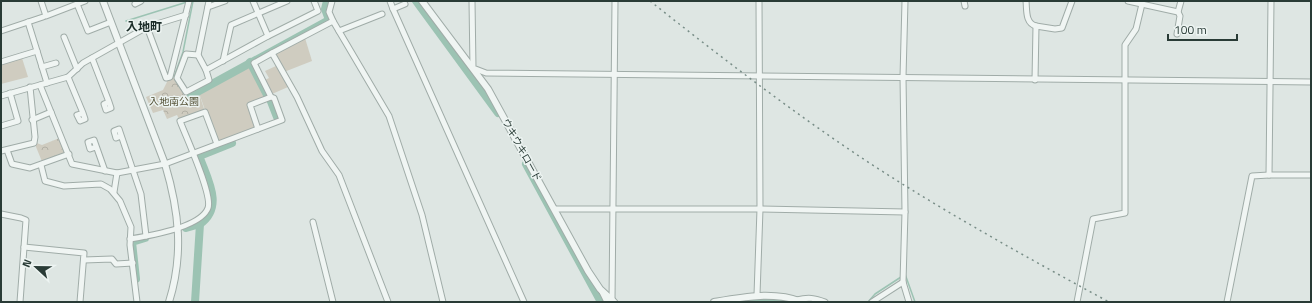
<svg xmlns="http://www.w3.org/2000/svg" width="1312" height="303" viewBox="0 0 1312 303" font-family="'Titillium Web','Noto Sans JP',sans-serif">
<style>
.grass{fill:#cfccc0}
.forest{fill:url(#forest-crowns)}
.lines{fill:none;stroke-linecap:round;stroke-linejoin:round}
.stream{stroke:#9cc3b3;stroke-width:1.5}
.river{stroke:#9cc3b3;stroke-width:8}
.minor-casing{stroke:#a0aca8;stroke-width:7}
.tertiary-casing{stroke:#a0aca8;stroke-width:8}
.minor{stroke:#f0f5f3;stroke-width:5}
.tertiary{stroke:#f0f5f3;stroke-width:6}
.rail{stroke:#798e88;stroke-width:1.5;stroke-dasharray:2 4;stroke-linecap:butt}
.labels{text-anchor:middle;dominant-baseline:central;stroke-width:3;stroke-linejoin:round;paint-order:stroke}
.park-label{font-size:10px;fill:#555237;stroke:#edf4f2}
.street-label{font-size:10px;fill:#293b36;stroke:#edf4f2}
.quarter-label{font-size:12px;font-weight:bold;fill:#1b2c28;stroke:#edf4f2}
</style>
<defs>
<pattern id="forest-crowns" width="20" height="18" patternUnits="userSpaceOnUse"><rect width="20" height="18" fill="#cfccc0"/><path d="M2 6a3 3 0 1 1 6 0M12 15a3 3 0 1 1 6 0" fill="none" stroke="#b2b0a6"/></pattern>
</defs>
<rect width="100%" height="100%" fill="#dee6e3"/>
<g class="grass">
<polygon points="305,38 312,61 284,72 275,54"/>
<polygon points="22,58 28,77 1,84 1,64"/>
<polygon points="249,65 266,98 250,105 258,129 217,144 199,93"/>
<polygon points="276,66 288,87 272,94 265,80 269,78 265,71"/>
</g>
<g class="forest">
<polygon points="166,78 177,78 189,98 199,93 205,112 180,121 177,115 167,119 163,110 153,113 146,97 163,90 167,82"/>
<polygon points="62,137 69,154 43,164 34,142 42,145"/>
</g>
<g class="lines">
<g class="stream">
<polyline points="126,21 187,2"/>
<polyline points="174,77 183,52 193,1"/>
<polyline points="905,274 915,302"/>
<polyline points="868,302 875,294 901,277"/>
</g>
<g class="river">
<polyline points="416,1 498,113"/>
<polyline points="250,62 267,95"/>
<polyline points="190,96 329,20 325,9 327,1"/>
<polyline points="270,99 277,117"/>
<polyline points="526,164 601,302"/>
<polyline points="186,228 200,224"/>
<polyline points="136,279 132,242 145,238"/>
<path d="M195,302L200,224C224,207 208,180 200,158L202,155L232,143"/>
<polyline points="736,302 784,302"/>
</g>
<defs>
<g id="minor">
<polyline points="41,1 46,16 85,1"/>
<polyline points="209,1 198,55 206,70 268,36 318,11 314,1"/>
<polyline points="253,1 268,36"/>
<polyline points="332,1 329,12 333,21 389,116 422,215 443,302"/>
<polyline points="390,1 393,9 405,4"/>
<polyline points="472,1 473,68 486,73 1311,82"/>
<polyline points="905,1 903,77 905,212 903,282 909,302"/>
<polyline points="964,1 965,6"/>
<path d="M1026,1C1027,10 1025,23 1036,26"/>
<polyline points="1128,1 1178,12 1180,16 1177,34"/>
<polyline points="1271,1 1269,175 1311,175"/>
<polyline points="77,4 88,31 111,22"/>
<polyline points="135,4 141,1"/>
<polyline points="208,7 225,1"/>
<polyline points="393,9 524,302"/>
<polyline points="1178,12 1181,1"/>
<polyline points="333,21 272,53 297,97 322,151 339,175 388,302"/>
<polyline points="28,22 47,83"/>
<polyline points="147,27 166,78 170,77 189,1"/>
<polyline points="1,31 43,17"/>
<polyline points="339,31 382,14"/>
<polyline points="64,37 77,69"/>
<polyline points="198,55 186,54 177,78 186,92 209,80 206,70"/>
<polyline points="92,58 109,102 111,108 106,110 104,104 109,102"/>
<polyline points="223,61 231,25 287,1"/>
<polyline points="1,62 37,51"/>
<polyline points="42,67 56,63"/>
<polyline points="68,77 83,113 85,119 80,121 77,115 83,113"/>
<polyline points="1035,80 1036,26 1055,29 1062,28 1072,1"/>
<polyline points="40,85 72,164 117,173 165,164 282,120 274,98 271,97"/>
<polyline points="1,96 68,77 83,63 147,27 186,15"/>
<polyline points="32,120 51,112"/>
<polyline points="1,126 18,121 10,93"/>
<polyline points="258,129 250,105 271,97 254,63 272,53"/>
<polyline points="121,136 116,138 114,131 119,129 141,194 146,236"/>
<polyline points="96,147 90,149 88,142 94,140 105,171"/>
<polyline points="7,150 12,164 30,168 69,154"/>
<polyline points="1,151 34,143 35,137 30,87"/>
<polyline points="41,165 45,181 64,186 101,184 110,189 120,201 131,227 130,245 137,302"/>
<polyline points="114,192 117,173"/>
<polyline points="555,209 760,209 905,212"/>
<polyline points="1,214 21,218 26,220 20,302"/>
<polyline points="313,222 333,302"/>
<path d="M130,239C149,236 201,227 208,208C213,195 186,137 180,121L205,112L217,144"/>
<polyline points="24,247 84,253 80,302"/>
<polyline points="84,260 112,259 116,264 133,263"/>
<polyline points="602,292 607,302"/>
<polyline points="757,295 760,209 759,1"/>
<path d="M797,300C808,297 815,298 825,302"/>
<polyline points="612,301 615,1"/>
<polyline points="872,302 903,282"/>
<polyline points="1077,302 1093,219 1125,213 1125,45 1136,29 1142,4"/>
<polyline points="1227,302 1252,176 1269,175"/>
</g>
<g id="tertiary">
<path d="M103,1L165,164C179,211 184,254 169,302"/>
<polyline points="422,1 488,89 588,271 600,289 614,302"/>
<path d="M714,302C743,297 774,291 802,302"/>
</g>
</defs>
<use href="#minor" class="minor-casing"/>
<use href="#tertiary" class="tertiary-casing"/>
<use href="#minor" class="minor"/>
<use href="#tertiary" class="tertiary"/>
<path class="rail" d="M650,1C722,58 795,114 871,164C948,214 1028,258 1109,302"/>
</g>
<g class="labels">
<g class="park-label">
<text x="174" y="101">入地南公園</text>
</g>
<g class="street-label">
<text transform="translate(522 150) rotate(61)">ウキウキロード</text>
</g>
<g class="quarter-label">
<text x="144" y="26">入地町</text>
</g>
</g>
<rect width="1312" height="303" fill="none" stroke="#293b36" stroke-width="4"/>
<g transform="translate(36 267) rotate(292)" stroke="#edf4f2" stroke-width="3" paint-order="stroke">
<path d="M0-3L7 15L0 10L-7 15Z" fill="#293b36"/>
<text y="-6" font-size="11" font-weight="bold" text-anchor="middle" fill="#293b36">N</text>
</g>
<path d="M1168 34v6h69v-6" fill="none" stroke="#293b36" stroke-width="2"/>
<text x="1174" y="34" font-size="12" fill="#293b36" stroke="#edf4f2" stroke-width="3" paint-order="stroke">100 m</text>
</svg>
